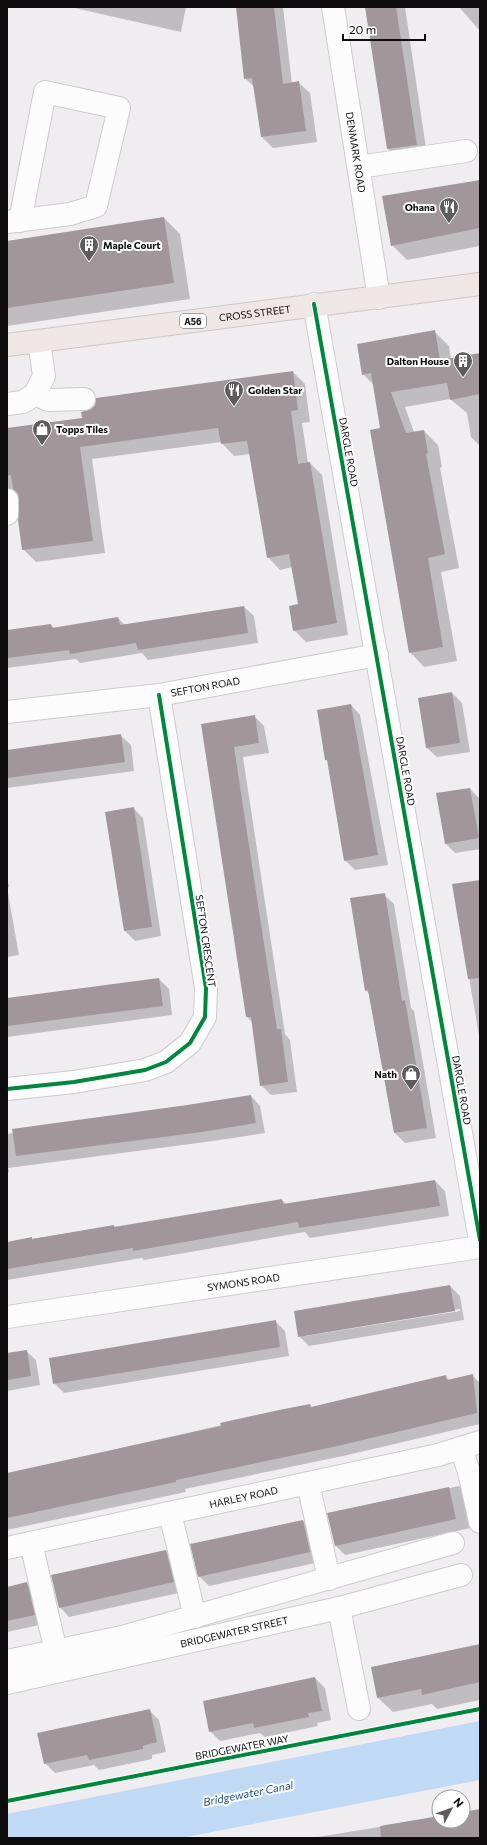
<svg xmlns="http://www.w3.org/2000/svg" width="487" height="1845" viewBox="0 0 487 1845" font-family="Commissioner,sans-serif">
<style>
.water{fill:#c0d9f5}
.shadow{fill:#0003;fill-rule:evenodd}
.building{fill:#a1979b}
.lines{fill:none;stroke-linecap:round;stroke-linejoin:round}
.minor-casing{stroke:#cdcbcd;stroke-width:24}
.highway-casing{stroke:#c9c8c9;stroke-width:24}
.minor{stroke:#fdfcfd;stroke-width:22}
.highway{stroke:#efe6e6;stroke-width:22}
.cycleway-casing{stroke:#fff;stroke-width:6}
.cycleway{stroke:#00873e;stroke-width:4}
.labels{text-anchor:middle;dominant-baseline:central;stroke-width:4;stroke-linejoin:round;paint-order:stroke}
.shield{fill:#fff;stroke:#565556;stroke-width:1}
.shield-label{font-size:9px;font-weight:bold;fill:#0e0c0d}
.street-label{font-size:10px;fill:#0e0c0d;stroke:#fff}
.poi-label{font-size:10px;font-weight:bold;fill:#0e0c0d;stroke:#fff;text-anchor:end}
.water-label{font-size:11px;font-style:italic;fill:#1a4f7f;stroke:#fff}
</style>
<rect width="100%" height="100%" fill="#f0edf0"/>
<polygon class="water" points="480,1721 480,1780 181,1838 7,1838 7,1814"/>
<g class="shadow">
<polygon points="70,7 186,7 181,32"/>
<polygon points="237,7 283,7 292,84 299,83 310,93 317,142 273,148 262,137 255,88 245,78"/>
<polygon points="366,7 405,7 427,155 398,160 388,149"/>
<polygon points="459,7 480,7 480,31"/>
<polygon points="480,181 480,246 407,260 392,245"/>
<polygon points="164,218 180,234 190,299 7,326 7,242"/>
<polygon points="435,332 449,346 451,359 480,354 480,446 471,437 467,413 450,399 405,407 414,432 424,431 438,445 442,467 440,468 459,568 441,572 457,661 424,667 410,652 381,429 374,385 363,374"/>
<polygon points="293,372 305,384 310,422 302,423 308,463 310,463 322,475 348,635 306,642 294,630 299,605 293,567 280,570 268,557 250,454 234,456 221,442 92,459 105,553 36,562 23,549 20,499 13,501 7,517 7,429 83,419"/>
<polygon points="244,607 254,616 258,643 148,660 142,653 80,663 76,659 7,668 7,631 51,625 55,629 118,618 125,625"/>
<polygon points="452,693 462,703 470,752 437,757 427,748"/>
<polygon points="351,705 360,715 388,865 355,870 345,860 329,762 326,760"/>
<polygon points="254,716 264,726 269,753 243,757 285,1034 290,1040 297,1092 271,1095 261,1085 252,1022 247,1017 203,725"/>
<polygon points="121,736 131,745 134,771 7,788 7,751"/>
<polygon points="470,789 479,798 480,802 480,849 455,853 445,843"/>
<polygon points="133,808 143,818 161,936 135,941 125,931 116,879"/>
<polygon points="7,877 9,887 7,888"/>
<polygon points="480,881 480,1041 453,885"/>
<polygon points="7,888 19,955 7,957"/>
<polygon points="384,895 394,904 411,1008 414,1011 436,1138 405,1143 395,1133 369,994 366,990"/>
<polygon points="159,979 169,989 172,1015 7,1037 7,999"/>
<polygon points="251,1096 260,1106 265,1133 213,1141 8,1168 9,1172 7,1173 7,1134"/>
<polygon points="435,1181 445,1191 449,1216 310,1238 305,1232 144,1260 142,1258 7,1280 7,1243 114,1226 116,1228 282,1200 286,1204"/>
<path d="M450,1286L460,1296L464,1320L309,1346L299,1336ZM460,1309V1311L305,1336V1334Z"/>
<polygon points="275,1321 285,1331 289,1356 64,1393 54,1383"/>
<polygon points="26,1351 36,1360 40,1385 7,1391 7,1354"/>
<polygon points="445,1376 449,1380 473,1376 480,1383 480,1424 343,1456 185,1489 186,1492 7,1530 7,1474 310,1405 312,1408"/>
<polygon points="459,1486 468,1496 475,1527 345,1555 335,1545 329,1514"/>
<polygon points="303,1521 313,1531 320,1562 209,1586 199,1576"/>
<polygon points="166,1551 176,1561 183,1592 69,1617 60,1607"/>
<polygon points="27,1584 37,1593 44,1624 7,1632 7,1588"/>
<polygon points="480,1645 480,1700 437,1709 432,1704 393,1712 378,1698"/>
<polygon points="315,1678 325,1688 331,1720 317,1723 318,1726 265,1737 260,1733 220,1741 210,1731"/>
<polygon points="149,1710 159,1720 166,1752 152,1755 152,1759 99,1770 94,1765 55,1773 45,1763"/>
<polygon points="480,1810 480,1838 312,1838 439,1817 439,1821 463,1821 463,1813"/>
</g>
<g class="building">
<polygon points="236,7 274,7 283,84 299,81 306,131 261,137 252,78 244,79"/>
<polygon points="365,7 396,7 417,145 387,149"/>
<polygon points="480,180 480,228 391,246 382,196"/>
<polygon points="164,217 174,283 7,308 7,241"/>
<polygon points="435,330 440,360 480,353 480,394 450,400 447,383 391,392 406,433 424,430 428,453 426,454 445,554 428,558 443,647 409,653 370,430 380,428 371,373 362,375 357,344"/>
<polygon points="293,371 298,410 291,411 298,464 310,462 337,623 293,631 289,606 298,604 289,554 267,558 247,441 221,444 218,428 80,447 93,541 22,550 18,520 19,500 18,493 13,489 11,475 7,476 7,428 82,418 81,412 91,409 95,405 96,398"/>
<polygon points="244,606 248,633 138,650 136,643 70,654 69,650 7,658 7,630 51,624 52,628 118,617 120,625"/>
<polygon points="452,692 460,743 426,748 418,698"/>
<polygon points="351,704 378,855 344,861 327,760 325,760 317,710"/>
<polygon points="255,715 259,743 234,747 277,1029 281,1029 288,1082 260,1086 251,1017 246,1017 201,724"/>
<polygon points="121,734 125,762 7,778 7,750"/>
<polygon points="470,788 479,838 445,844 436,793"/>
<polygon points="134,807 152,927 124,931 105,812"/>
<polygon points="480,880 480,978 468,979 452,884"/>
<polygon points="385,893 402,1001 405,1000 427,1128 394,1133 368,990 365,991 350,898"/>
<polygon points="159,978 163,1006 7,1026 7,998"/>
<polygon points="251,1095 256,1123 202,1132 16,1156 12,1129 187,1105"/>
<polygon points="435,1180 440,1206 299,1228 298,1222 133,1251 133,1248 7,1269 7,1242 32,1237 32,1239 114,1225 114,1227 282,1199 283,1204"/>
<polygon points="450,1285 455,1311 298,1337 294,1311"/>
<polygon points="276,1320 280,1347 53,1384 49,1358"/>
<polygon points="27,1350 31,1376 7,1380 7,1353"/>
<polygon points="473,1374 477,1413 333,1447 176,1480 176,1482 7,1518 7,1473 221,1426 220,1423 279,1410 310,1404 311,1407 446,1375 447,1380"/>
<polygon points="449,1487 456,1519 335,1546 327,1513"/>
<polygon points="303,1520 310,1552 198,1577 190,1544"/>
<polygon points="166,1550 174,1582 59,1608 51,1575"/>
<polygon points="27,1582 35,1615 7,1621 7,1587"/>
<polygon points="480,1644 480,1682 422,1695 421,1689 377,1698 371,1667"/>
<polygon points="315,1677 322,1711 308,1713 309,1717 254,1728 253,1723 209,1732 203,1701"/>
<polygon points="150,1709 157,1742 143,1746 143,1749 89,1760 87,1755 44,1764 37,1733"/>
<polygon points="480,1809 480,1838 381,1838 380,1826 439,1816 439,1821 463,1821 463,1812"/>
</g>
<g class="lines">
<defs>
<g id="minor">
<path id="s1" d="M333,7L379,298"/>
<polyline points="359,167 466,151"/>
<polyline points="7,222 70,214 96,206 119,108 45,92 20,221"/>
<polyline points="314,304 480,1240"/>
<polyline points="35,394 48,400 84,399"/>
<polyline points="7,404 23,402 35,394 44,376 39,341"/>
<polyline points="7,500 7,514"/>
<path id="s2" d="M7,712L159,695L377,655"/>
<polyline points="7,1089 74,1082 145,1070 166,1062 190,1043 205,1017 206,988 159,695"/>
<path id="s3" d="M7,1317L480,1247"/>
<polyline points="461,1448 469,1472 480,1522"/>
<polyline points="308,1483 329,1579"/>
<polyline points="170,1513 195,1617"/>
<polyline points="31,1543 56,1652"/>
<path id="s4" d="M7,1548L438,1455L480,1442"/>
<polyline points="339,1608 359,1709"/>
<polyline points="7,1661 122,1637 453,1543"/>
<path id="s5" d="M7,1683L339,1608L461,1575"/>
</g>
<g id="highway">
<path id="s6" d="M7,345L480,284"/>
</g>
</defs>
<use href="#minor" class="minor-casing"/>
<use href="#highway" class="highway-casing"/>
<use href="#minor" class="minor"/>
<use href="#highway" class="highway"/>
<defs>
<g id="cycleway">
<polyline points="314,304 480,1240"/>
<polyline points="7,1089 74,1082 145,1070 166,1062 190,1043 205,1017 206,988 159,695"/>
<polyline points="7,1801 480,1709"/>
</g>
</defs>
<use href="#cycleway" class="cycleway-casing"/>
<use href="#cycleway" class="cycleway"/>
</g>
<defs>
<symbol id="restaurant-pin" viewBox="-11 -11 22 30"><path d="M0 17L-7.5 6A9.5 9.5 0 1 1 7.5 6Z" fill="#5d5b5c" stroke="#fff"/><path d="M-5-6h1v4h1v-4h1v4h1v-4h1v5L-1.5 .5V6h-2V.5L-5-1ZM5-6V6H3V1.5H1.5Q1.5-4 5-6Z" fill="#fff"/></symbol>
<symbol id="building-pin" viewBox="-11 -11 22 30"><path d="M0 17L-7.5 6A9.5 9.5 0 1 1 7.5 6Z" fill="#5d5b5c" stroke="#fff"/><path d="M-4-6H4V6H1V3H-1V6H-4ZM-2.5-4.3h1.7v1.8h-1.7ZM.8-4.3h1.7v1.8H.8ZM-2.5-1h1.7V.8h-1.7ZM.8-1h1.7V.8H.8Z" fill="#fff"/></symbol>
<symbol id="shop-pin" viewBox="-11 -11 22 30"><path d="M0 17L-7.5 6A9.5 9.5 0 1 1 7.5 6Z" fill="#5d5b5c" stroke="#fff"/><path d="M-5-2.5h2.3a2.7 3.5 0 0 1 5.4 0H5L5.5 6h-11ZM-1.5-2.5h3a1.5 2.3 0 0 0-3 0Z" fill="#fff"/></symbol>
</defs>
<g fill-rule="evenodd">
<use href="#restaurant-pin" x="438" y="196" width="22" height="30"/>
<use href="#building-pin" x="78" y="234" width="22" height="30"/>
<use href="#building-pin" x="452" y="350" width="22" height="30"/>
<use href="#restaurant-pin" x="223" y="379" width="22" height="30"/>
<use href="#shop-pin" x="31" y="418" width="22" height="30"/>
<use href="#shop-pin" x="400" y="1063" width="22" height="30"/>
</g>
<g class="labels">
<rect class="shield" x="180" y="314" width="26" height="14" rx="3"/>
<g class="shield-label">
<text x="193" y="321">A56</text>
</g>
<g class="street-label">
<text stroke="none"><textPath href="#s1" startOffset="147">DENMARK ROAD</textPath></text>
<text stroke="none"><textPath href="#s6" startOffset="250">CROSS STREET</textPath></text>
<text transform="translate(349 452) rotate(80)">DARGLE ROAD</text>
<text stroke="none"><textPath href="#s2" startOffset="200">SEFTON ROAD</textPath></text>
<text transform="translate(406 771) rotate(80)">DARGLE ROAD</text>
<text transform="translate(206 941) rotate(82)">SEFTON CRESCENT</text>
<text transform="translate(462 1090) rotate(80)">DARGLE ROAD</text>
<text stroke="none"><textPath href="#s3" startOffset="239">SYMONS ROAD</textPath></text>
<text stroke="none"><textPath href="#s4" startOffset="242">HARLEY ROAD</textPath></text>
<text stroke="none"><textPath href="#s5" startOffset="233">BRIDGEWATER STREET</textPath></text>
<text transform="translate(242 1747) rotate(-11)">BRIDGEWATER WAY</text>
</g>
<g class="poi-label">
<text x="435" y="207">Ohana</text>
<text x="103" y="245" text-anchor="start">Maple Court</text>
<text x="449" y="361">Dalton House</text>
<text x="248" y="390" text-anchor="start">Golden Star</text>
<text x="56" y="429" text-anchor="start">Topps Tiles</text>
<text x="397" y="1074">Nath</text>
</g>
<g class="water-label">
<text transform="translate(248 1793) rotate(-11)">Bridgewater Canal</text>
</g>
</g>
<rect width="487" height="1845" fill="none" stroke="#0e0c0d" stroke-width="16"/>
<g transform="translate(451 1809) rotate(49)"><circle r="19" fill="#ffffff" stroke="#9f9e9e"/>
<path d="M0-3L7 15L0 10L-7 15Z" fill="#5d5b5c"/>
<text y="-6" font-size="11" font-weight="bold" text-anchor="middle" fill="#0e0c0d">N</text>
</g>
<path d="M343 34v6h82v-6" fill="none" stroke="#0e0c0d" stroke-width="2"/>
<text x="349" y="34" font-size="12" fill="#0e0c0d" stroke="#ffffff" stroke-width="3" paint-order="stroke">20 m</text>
</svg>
